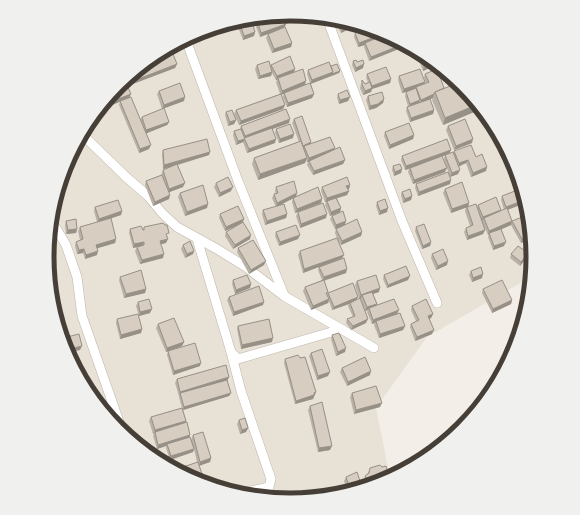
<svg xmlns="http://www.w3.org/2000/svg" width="580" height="515" viewBox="0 0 580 515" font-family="Overpass,sans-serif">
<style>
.residential{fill:#e7e1d6}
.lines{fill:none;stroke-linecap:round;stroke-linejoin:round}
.street-casing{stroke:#beb6ab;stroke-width:10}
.street{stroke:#fff;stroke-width:9}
.wall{fill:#b9b0a6}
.shaded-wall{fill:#969087}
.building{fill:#d7cdc1;stroke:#969087}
.rim{fill:none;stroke:#463f37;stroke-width:5}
</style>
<rect width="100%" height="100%" fill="#f3efe8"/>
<polygon class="residential" points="290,14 383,33 462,85 515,165 533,258 529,278 427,337 376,408 390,478 383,483 290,501 197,482 118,430 65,350 47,257 65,164 118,85 197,32"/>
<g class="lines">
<defs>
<g id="street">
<polyline points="328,21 402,221 437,303"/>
<polyline points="186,40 238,181 284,295"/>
<polyline points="84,136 125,176 148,196 162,213 177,227 217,249 246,267 284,296 374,348"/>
<polyline points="53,223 66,245 77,277 82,316 123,433"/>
<polyline points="197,239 231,352 238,359 342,329"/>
<polyline points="231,352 241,391 271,479 269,487 246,492"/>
</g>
</defs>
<use href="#street" class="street-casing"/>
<use href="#street" class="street"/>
</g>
<g class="wall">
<polygon points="273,17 286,24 285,27 292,43 291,47 272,53 266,38 268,34 260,37 256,27 258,24 255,25 254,21"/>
<polygon points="252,22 255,32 254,36 243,40 237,24"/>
<polygon points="336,23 352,26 351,28 341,33"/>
<polygon points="355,33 383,33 369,61 364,47 365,45 358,47 354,37"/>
<polygon points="417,55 434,66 423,71"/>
<polygon points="353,61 357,62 363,68 355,72 352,65"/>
<polygon points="153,62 177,64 175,68 128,86 130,97 140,120 142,117 169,122 167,125 146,133 149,149 139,153 119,105 120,102 102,109 115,89 126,85 125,81"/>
<polygon points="257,65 271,67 271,65 294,72 305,85 295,89 310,83 307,74 308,70 331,66 340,71 339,73 311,84 314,94 312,98 287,107 283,97 284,93 281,95 285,105 283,109 239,125 234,114 236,110 280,94 276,82 277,80 276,80 272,73 271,76 258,79 255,69"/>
<polygon points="367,74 391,79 390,83 372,89 371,92 363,95 360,88 362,80 365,84 368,82 366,78"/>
<polygon points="425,74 444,88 462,85 479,110 443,125 432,100 433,98 430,99 434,110 433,114 410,122 406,111 407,107 408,106 405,96 406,92 402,93 398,80 399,76 425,82 425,84 426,83 424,78"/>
<polygon points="159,91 184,101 162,109 157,94"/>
<polygon points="338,94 348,101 339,104 337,98"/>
<polygon points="368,96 384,99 383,103 376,108 369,110 366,100"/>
<polygon points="226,112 236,120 234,124 228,126 225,115"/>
<polygon points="294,119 311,142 311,144 334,150 345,160 343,164 313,175 307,165 308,162 307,162 306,159 305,163 258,180 252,164 254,158 299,142 292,123"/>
<polygon points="289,123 272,129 275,143 247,153 243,142 236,145 233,135 234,131 240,129 241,126"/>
<polygon points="448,126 472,143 454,150 446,130"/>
<polygon points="276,129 293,138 279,143 275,133"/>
<polygon points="385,132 414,135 413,139 389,149 384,136"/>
<polygon points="163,150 210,152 209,155 178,165 183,187 169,192 169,199 153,206 145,185 146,181 161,175 163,170 171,167 163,169 162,154"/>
<polygon points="451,150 449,153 453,153 454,151 476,157 486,171 471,177 466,163 458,166 458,174 450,177 444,159 445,155 442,156 445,172 413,184 408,172 409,169 405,170 401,160 402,156"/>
<polygon points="393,166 402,169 401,173 394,176 392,170"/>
<polygon points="216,183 231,191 219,197 214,187"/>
<polygon points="416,184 450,184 418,196 415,188"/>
<polygon points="350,185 349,189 348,189 349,191 347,195 337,198 341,208 340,212 330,216 325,205 326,202 325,202 321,191 322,187"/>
<polygon points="276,187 296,197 322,199 321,203 305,209 326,218 300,228 296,216 298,212 295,213 292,202 293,198 276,207 272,198 274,194 276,194 275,191"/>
<polygon points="445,189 469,203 468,206 477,207 478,205 501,210 501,211 504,210 501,200 502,196 512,221 530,239 521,243 511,225 501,229 504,246 493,250 488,237 489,234 488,235 482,222 483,220 482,221 485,230 483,234 467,240 464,232 466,228 470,226 465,211 466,207 451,213 443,193"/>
<polygon points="402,192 412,196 411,200 403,203 401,195"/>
<polygon points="180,193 207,208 185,216 178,197"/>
<polygon points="377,202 387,212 379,215 376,206"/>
<polygon points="95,207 122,211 121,215 111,218 116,239 115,243 97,248 97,255 85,259 83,253 77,254 75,246 76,242 80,240 78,231 80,227 97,222 94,211"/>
<polygon points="263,210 287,214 286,218 265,225 262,214"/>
<polygon points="220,214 244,219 243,222 250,239 233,249 225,236 226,232 236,226 225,231 219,218"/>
<polygon points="332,216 345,225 335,229 330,219"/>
<polygon points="66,221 77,229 76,233 66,234 65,225"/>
<polygon points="144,227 168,237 167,237 166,243 161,244 163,258 140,264 135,251 137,247 133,248 129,233 130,229 143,230"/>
<polygon points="416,227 431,242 430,246 422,249 415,231"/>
<polygon points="336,229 362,232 361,236 341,245 337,238 344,255 342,258 346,273 324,281 328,292 327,295 328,293 357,300 366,323 351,330 346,323 347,319 353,317 348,306 349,304 332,310 329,301 328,303 311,310 303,291 305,287 322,280 318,270 319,267 303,273 298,255 300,251 337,238 335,233"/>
<polygon points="276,232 298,239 279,246 275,236"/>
<polygon points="183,245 193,254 185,258 181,249"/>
<polygon points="238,248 264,265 249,274 237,252"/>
<polygon points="528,253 527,257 520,266 510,258 511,254"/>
<polygon points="432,254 447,265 436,270 431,258"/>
<polygon points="471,271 482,278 472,282 469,275"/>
<polygon points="384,275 408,280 387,288 383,279"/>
<polygon points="120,277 146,289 145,293 124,298 119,280"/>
<polygon points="233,280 251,284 250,288 235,294 232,284"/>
<polygon points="357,281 379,292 373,294 377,304 376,306 397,313 405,326 403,330 379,338 374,325 375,323 372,324 367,312 368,310 365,311 361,299 361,298 359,298 355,285"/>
<polygon points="483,289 512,300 511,304 492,313 482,293"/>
<polygon points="229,297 263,305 233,316 227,300"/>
<polygon points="138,302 150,313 139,316 136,306"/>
<polygon points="412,306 433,314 431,318 429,319 432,334 415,341 410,327 411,324 416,321 411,310"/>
<polygon points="117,319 142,329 141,333 120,339 116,323"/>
<polygon points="158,324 184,342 182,346 171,350 200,366 173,375 167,355 168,351 166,352 156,328"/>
<polygon points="238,326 272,342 241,349 237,329"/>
<polygon points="332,335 345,352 336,356 331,339"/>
<polygon points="311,353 328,376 317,380 309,356"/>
<polygon points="285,359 316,392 313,399 295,404 284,363"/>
<polygon points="342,368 370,375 347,386 340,372"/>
<polygon points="229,377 227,381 231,393 229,396 183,410 186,421 186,422 190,435 190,437 191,440 193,435 211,458 210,462 199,465 202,481 197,482 197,462 194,449 193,452 172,459 169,457 166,448 166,446 157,449 153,436 154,434 153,434 149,421 151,417 182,408 179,397 179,395 179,396 175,383 177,379"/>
<polygon points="352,393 380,407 354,414 350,397"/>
<polygon points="310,406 330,450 318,452 308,410"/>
<polygon points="239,420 248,428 246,432 240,434 237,424"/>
<polygon points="370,468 383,483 366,486 364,480 365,476 368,473"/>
<polygon points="346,477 362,487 347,490 344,481"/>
</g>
<g class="shaded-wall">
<polygon points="273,17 255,25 257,21"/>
<polygon points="286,24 284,28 260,37 261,33"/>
<polygon points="350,26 352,26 351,28 341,33 342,29"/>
<polygon points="255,32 254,36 243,40 244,36"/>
<polygon points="385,33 388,35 365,43 365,45 358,47 359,43"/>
<polygon points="292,43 291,47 272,53 274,49"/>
<polygon points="401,45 404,47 369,61 371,57"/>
<polygon points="177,64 175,68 127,86 128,83"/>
<polygon points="364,64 363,68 355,72 356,68"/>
<polygon points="431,64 434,66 423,71 424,67"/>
<polygon points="295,69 294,73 278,78 277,80 276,80 277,76"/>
<polygon points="340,71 339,73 310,84 312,80 333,72"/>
<polygon points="272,72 271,76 258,79 260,76"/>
<polygon points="391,79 390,83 372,89 371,92 363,95 365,91 371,89 372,86"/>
<polygon points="306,81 305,85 281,95 282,91"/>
<polygon points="124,82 123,86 116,88 118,85"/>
<polygon points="425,82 424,86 416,87 416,89 402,93 404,89"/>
<polygon points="131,94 129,98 102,109 105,104"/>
<polygon points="314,94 312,98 287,107 288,103"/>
<polygon points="434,94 433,98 420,103 421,100"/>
<polygon points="185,97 184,101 162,109 164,105"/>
<polygon points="350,97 348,101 339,104 340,100"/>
<polygon points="384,99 383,103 376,108 369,110 370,106"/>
<polygon points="420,100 418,104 409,107 410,104"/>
<polygon points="285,105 283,109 239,125 241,121"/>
<polygon points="476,105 479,110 443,125 445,118"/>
<polygon points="434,110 433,114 410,122 411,118"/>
<polygon points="290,119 289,123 245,139 243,142 236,145 238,141 244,139 245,136"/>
<polygon points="236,120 234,124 228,126 230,122"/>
<polygon points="169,122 167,125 145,134 146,130"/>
<polygon points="294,134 293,138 279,143 280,139"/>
<polygon points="414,135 413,139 389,149 390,145"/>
<polygon points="276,139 275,143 247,153 249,149"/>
<polygon points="473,139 472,143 454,150 456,146"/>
<polygon points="311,142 310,146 304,146 303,149 303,146"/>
<polygon points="151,145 149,149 139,153 140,149"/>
<polygon points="335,148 333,152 307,162 309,158"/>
<polygon points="451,150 449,154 405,170 406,166"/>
<polygon points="210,152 209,155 163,169 164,165"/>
<polygon points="307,158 305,163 258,180 260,174"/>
<polygon points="345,160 343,164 313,175 314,171"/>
<polygon points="468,160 466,163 458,167 459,163"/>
<polygon points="487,167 486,171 471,177 473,173"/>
<polygon points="447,168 445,172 413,184 414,180"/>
<polygon points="402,169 401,173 394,176 395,172"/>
<polygon points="460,170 458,174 450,177 452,173"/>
<polygon points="451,180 450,184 418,196 419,192"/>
<polygon points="185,183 183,187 167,193 169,189"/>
<polygon points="350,185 349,189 345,190 346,186"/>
<polygon points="233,187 231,191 219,197 220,193"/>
<polygon points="349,191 347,195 325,202 327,198"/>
<polygon points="297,193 296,197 276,207 277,203"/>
<polygon points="170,195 169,199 153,206 155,202"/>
<polygon points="412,196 411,200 403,203 405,199"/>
<polygon points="322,199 321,203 295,213 297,209"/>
<polygon points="522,201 523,204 505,211 506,207"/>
<polygon points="469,203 468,207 451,213 452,209"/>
<polygon points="208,204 207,208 185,216 187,212"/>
<polygon points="341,208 340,212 330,216 331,212"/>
<polygon points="388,208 387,212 379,215 380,211"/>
<polygon points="501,210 500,214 484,218 483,220 481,221 483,217"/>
<polygon points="122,211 121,215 97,223 99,219"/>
<polygon points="287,214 286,218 265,225 267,221"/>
<polygon points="327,214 326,218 300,228 301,224"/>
<polygon points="244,219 242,223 225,231 226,227"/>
<polygon points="346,221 345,225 335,229 336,225"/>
<polygon points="512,221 511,225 488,235 489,231"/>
<polygon points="77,229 76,233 66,234 68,230"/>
<polygon points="485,230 483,234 467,240 468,236"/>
<polygon points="362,232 361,236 341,245 342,241"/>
<polygon points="251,235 250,239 233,249 235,245"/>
<polygon points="300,235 298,239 279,246 280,242"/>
<polygon points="529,236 530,239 521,243 522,239"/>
<polygon points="116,239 115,243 95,249 96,245"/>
<polygon points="168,239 166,243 158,245 160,241"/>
<polygon points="144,242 142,246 133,248 134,244"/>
<polygon points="431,242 430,246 422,249 423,246"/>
<polygon points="506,242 504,246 493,250 494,246"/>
<polygon points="84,249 83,253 77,254 79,250"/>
<polygon points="98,251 97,255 85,259 86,255"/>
<polygon points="194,251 193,254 185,258 187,254"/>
<polygon points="528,253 527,257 520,266 521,262"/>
<polygon points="164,254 163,258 140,264 142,260"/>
<polygon points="344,255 342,258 303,273 304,269"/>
<polygon points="266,261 264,265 249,274 251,270"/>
<polygon points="448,261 447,265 436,270 438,266"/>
<polygon points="347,269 346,273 322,281 324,277"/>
<polygon points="483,274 482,278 472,282 473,278"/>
<polygon points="410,276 408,280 387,288 388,285"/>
<polygon points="251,284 250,288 235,294 236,290"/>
<polygon points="380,288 379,292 363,297 362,295 361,298 359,298 361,295"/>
<polygon points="146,289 145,293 124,298 126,294"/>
<polygon points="358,297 356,301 350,303 349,304 332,310 334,307"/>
<polygon points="329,299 328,303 311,310 313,306"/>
<polygon points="512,300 511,304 492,313 493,309"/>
<polygon points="264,302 263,305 233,316 234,312"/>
<polygon points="377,304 375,308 369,308 368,310 365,311 367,307"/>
<polygon points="152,309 150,313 139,316 140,312"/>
<polygon points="399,310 397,314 376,321 375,323 372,324 373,320"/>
<polygon points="433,314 431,318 427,320 428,316"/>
<polygon points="368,319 366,323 351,330 353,326"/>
<polygon points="405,326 403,330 379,338 380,334"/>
<polygon points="142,329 141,333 120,339 121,335"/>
<polygon points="434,330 432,334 415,341 417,337"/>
<polygon points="273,338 272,342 241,349 242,345"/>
<polygon points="184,342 182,346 166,352 167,348"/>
<polygon points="82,346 80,350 67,353 65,350"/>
<polygon points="346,348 345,352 336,356 338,352"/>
<polygon points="201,363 200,366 173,375 174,371"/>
<polygon points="371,371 370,375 347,386 348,382"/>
<polygon points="330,372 328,376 317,380 318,376"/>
<polygon points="229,377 227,381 180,393 179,395 179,396 180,392"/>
<polygon points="316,392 313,399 295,404 296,401"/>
<polygon points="231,393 229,396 183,410 184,407"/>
<polygon points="382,403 380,407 354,414 356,410"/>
<polygon points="186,421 185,425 155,432 153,434 155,430"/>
<polygon points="248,428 246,432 240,434 242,430"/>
<polygon points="190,435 189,439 167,444 166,446 157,449 158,445"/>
<polygon points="332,446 330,450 318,452 319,448"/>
<polygon points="194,449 193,452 170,460 171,456"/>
<polygon points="211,458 210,462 199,466 200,462"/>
<polygon points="203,477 202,481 198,483 194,481"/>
</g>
<g class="building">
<polygon points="283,15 286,24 261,33 258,23 275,17"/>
<polygon points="252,22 255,32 244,36 240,24"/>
<polygon points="340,24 350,26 342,29"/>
<polygon points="285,27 292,43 274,49 268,34"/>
<polygon points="366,29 383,33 385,33 359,43 355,33"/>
<polygon points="386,34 401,45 371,57 365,43"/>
<polygon points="173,54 177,64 128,83 127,79 153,62"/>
<polygon points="290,56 295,69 277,76 271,65"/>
<polygon points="421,58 431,64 424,67"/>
<polygon points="356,60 357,62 363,60 364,64 356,68 353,61"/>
<polygon points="269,61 272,72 260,76 257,65"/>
<polygon points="329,62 333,72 312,80 308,70"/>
<polygon points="337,64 340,71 332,74 333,72 331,66"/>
<polygon points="386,67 391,79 372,86 367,74"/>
<polygon points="303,69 306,81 282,91 278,78"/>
<polygon points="420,69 425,82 404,89 399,76"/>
<polygon points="437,69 444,88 435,92 434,94 421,100 416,87 429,82 425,74"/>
<polygon points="362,80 365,84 370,82 372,88 365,91 362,84"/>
<polygon points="180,83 185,97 164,105 159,91"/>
<polygon points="310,83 314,94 288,103 284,93"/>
<polygon points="458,83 462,85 476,105 445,118 435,92"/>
<polygon points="127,85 131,94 105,104 115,89"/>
<polygon points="416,88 420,100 410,104 406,92"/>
<polygon points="347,90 350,97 340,100 338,94"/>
<polygon points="382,92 384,99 378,104 370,106 368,96"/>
<polygon points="281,94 285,105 241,121 236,110"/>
<polygon points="131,97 151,145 140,149 120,101"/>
<polygon points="430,99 434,110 411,118 407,107"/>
<polygon points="164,108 169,122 146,130 142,117"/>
<polygon points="286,109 290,119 245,136 241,126"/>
<polygon points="232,110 236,120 230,122 226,112"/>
<polygon points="302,116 311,142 303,146 294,119"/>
<polygon points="465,119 473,139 456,146 448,126"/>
<polygon points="409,123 414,135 390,145 385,132"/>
<polygon points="290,124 294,134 280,139 276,129"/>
<polygon points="272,128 276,139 249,149 244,138"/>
<polygon points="241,129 245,139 238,141 234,131"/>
<polygon points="330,137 335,148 309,158 304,146"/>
<polygon points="207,139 210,152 164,165 163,150"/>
<polygon points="447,139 451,150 406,166 402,156"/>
<polygon points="301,141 307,158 260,174 254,158"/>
<polygon points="471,145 476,157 482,154 487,167 473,173 468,160 459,163 454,151"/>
<polygon points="340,147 345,160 314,171 309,161"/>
<polygon points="453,152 460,170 452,173 445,155"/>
<polygon points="442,156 447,168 414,180 410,168"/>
<polygon points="177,164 185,183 169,189 163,170"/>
<polygon points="400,164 402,169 395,172 393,166"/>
<polygon points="448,172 451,180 419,192 416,184"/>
<polygon points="162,175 170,195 155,202 146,181"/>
<polygon points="228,177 233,187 220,193 216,183"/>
<polygon points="347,177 350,185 346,186 349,191 327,198 322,187"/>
<polygon points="294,181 297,193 277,203 274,194 278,193 276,187"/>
<polygon points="462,182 469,203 452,209 445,189"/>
<polygon points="203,185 208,204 187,212 180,193"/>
<polygon points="318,187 322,199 297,209 293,198"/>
<polygon points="410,189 412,196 405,199 402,192"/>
<polygon points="520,189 522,201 506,207 502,196"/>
<polygon points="496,197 501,210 483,217 478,205"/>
<polygon points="336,198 341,208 331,212 327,201"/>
<polygon points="385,199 388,208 380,211 377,202"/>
<polygon points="118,200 122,211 99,219 95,207"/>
<polygon points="323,203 327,214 301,224 298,212"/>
<polygon points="284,204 287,214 267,221 263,210"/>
<polygon points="476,204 485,230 468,236 466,228 473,225 467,207"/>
<polygon points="238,206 244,219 226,227 220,214"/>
<polygon points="507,208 512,221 489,231 484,218"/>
<polygon points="343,211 346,221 336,225 332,216"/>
<polygon points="525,216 529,236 522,239 512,221"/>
<polygon points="111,218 116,239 96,245 98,251 86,255 84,249 79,250 76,242 83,239 80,227"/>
<polygon points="76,219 77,229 68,230 66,221"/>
<polygon points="357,219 362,232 342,241 336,229"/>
<polygon points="243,222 251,235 235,245 226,232"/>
<polygon points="163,223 165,225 167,225 169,233 166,234 168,239 160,241 164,254 142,260 137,247 144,245 144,242 134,244 130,229 141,226 143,230 144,230 144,227"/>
<polygon points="424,224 431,242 423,246 416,227"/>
<polygon points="296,225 300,235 280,242 276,232"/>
<polygon points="501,229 506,242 494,246 489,233"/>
<polygon points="337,238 344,255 304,269 300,251"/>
<polygon points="253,240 266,261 251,270 238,248"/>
<polygon points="190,241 194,251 187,254 183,245"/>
<polygon points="518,246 528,253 521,262 511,254"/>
<polygon points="443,249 448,261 438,266 432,254"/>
<polygon points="344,258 347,269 324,277 319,267"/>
<polygon points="406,266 410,276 388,285 384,275"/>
<polygon points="481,267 483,274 473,278 471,271"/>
<polygon points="141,270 146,289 126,294 120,277"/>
<polygon points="247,275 251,284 236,290 233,280"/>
<polygon points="376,275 380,288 361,295 357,281"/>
<polygon points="324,280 328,292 326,293 329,299 313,306 305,287"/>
<polygon points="502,280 512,300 493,309 483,289"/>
<polygon points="353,283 358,297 334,307 328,293"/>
<polygon points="259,286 264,302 234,312 229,297"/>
<polygon points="372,292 377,304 367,307 362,295"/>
<polygon points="360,298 368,319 353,326 347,319 355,316 350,303"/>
<polygon points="149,299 152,309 140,312 138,302"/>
<polygon points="394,299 399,310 373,320 369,308"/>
<polygon points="426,299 433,314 428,316 434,330 417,337 411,324 419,320 412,306"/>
<polygon points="400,313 405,326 380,334 376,321"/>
<polygon points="138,314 142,329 121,335 117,319"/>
<polygon points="174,318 184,342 167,348 158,324"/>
<polygon points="269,319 273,338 242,345 238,326"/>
<polygon points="339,333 346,348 338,352 332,335"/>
<polygon points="79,334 82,346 65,350 63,338"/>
<polygon points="195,343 201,363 174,371 168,351"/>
<polygon points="322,349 330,372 318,376 311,353"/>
<polygon points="298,355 300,358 305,357 316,392 314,393 314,395 296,401 285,359"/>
<polygon points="365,357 371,371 348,382 342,368"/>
<polygon points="226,365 229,377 180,392 177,379"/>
<polygon points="227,380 231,393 184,407 180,393"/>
<polygon points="376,386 382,403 356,410 352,393"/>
<polygon points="322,402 332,446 319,448 310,406"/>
<polygon points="182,408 186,421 155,430 151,417"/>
<polygon points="245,418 248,428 242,430 239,420"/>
<polygon points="187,422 190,435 158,445 155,432"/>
<polygon points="203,432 211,458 200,462 193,435"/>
<polygon points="190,437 194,449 171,456 167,444"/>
<polygon points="171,456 175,468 162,459"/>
<polygon points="198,462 203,477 194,481 177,469"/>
<polygon points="380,465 382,467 386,466 390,478 383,483 369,485 365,476 369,473 370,468"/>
<polygon points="357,472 362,487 350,489 346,477"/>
</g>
<path d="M0 0H580V515H0ZM54 257a236 236 0 1 1 472 0a236 236 0 1 1-472 0Z" fill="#f0f0ef" fill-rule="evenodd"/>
<path class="rim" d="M54 257a236 236 0 1 1 472 0a236 236 0 1 1-472 0Z"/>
</svg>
